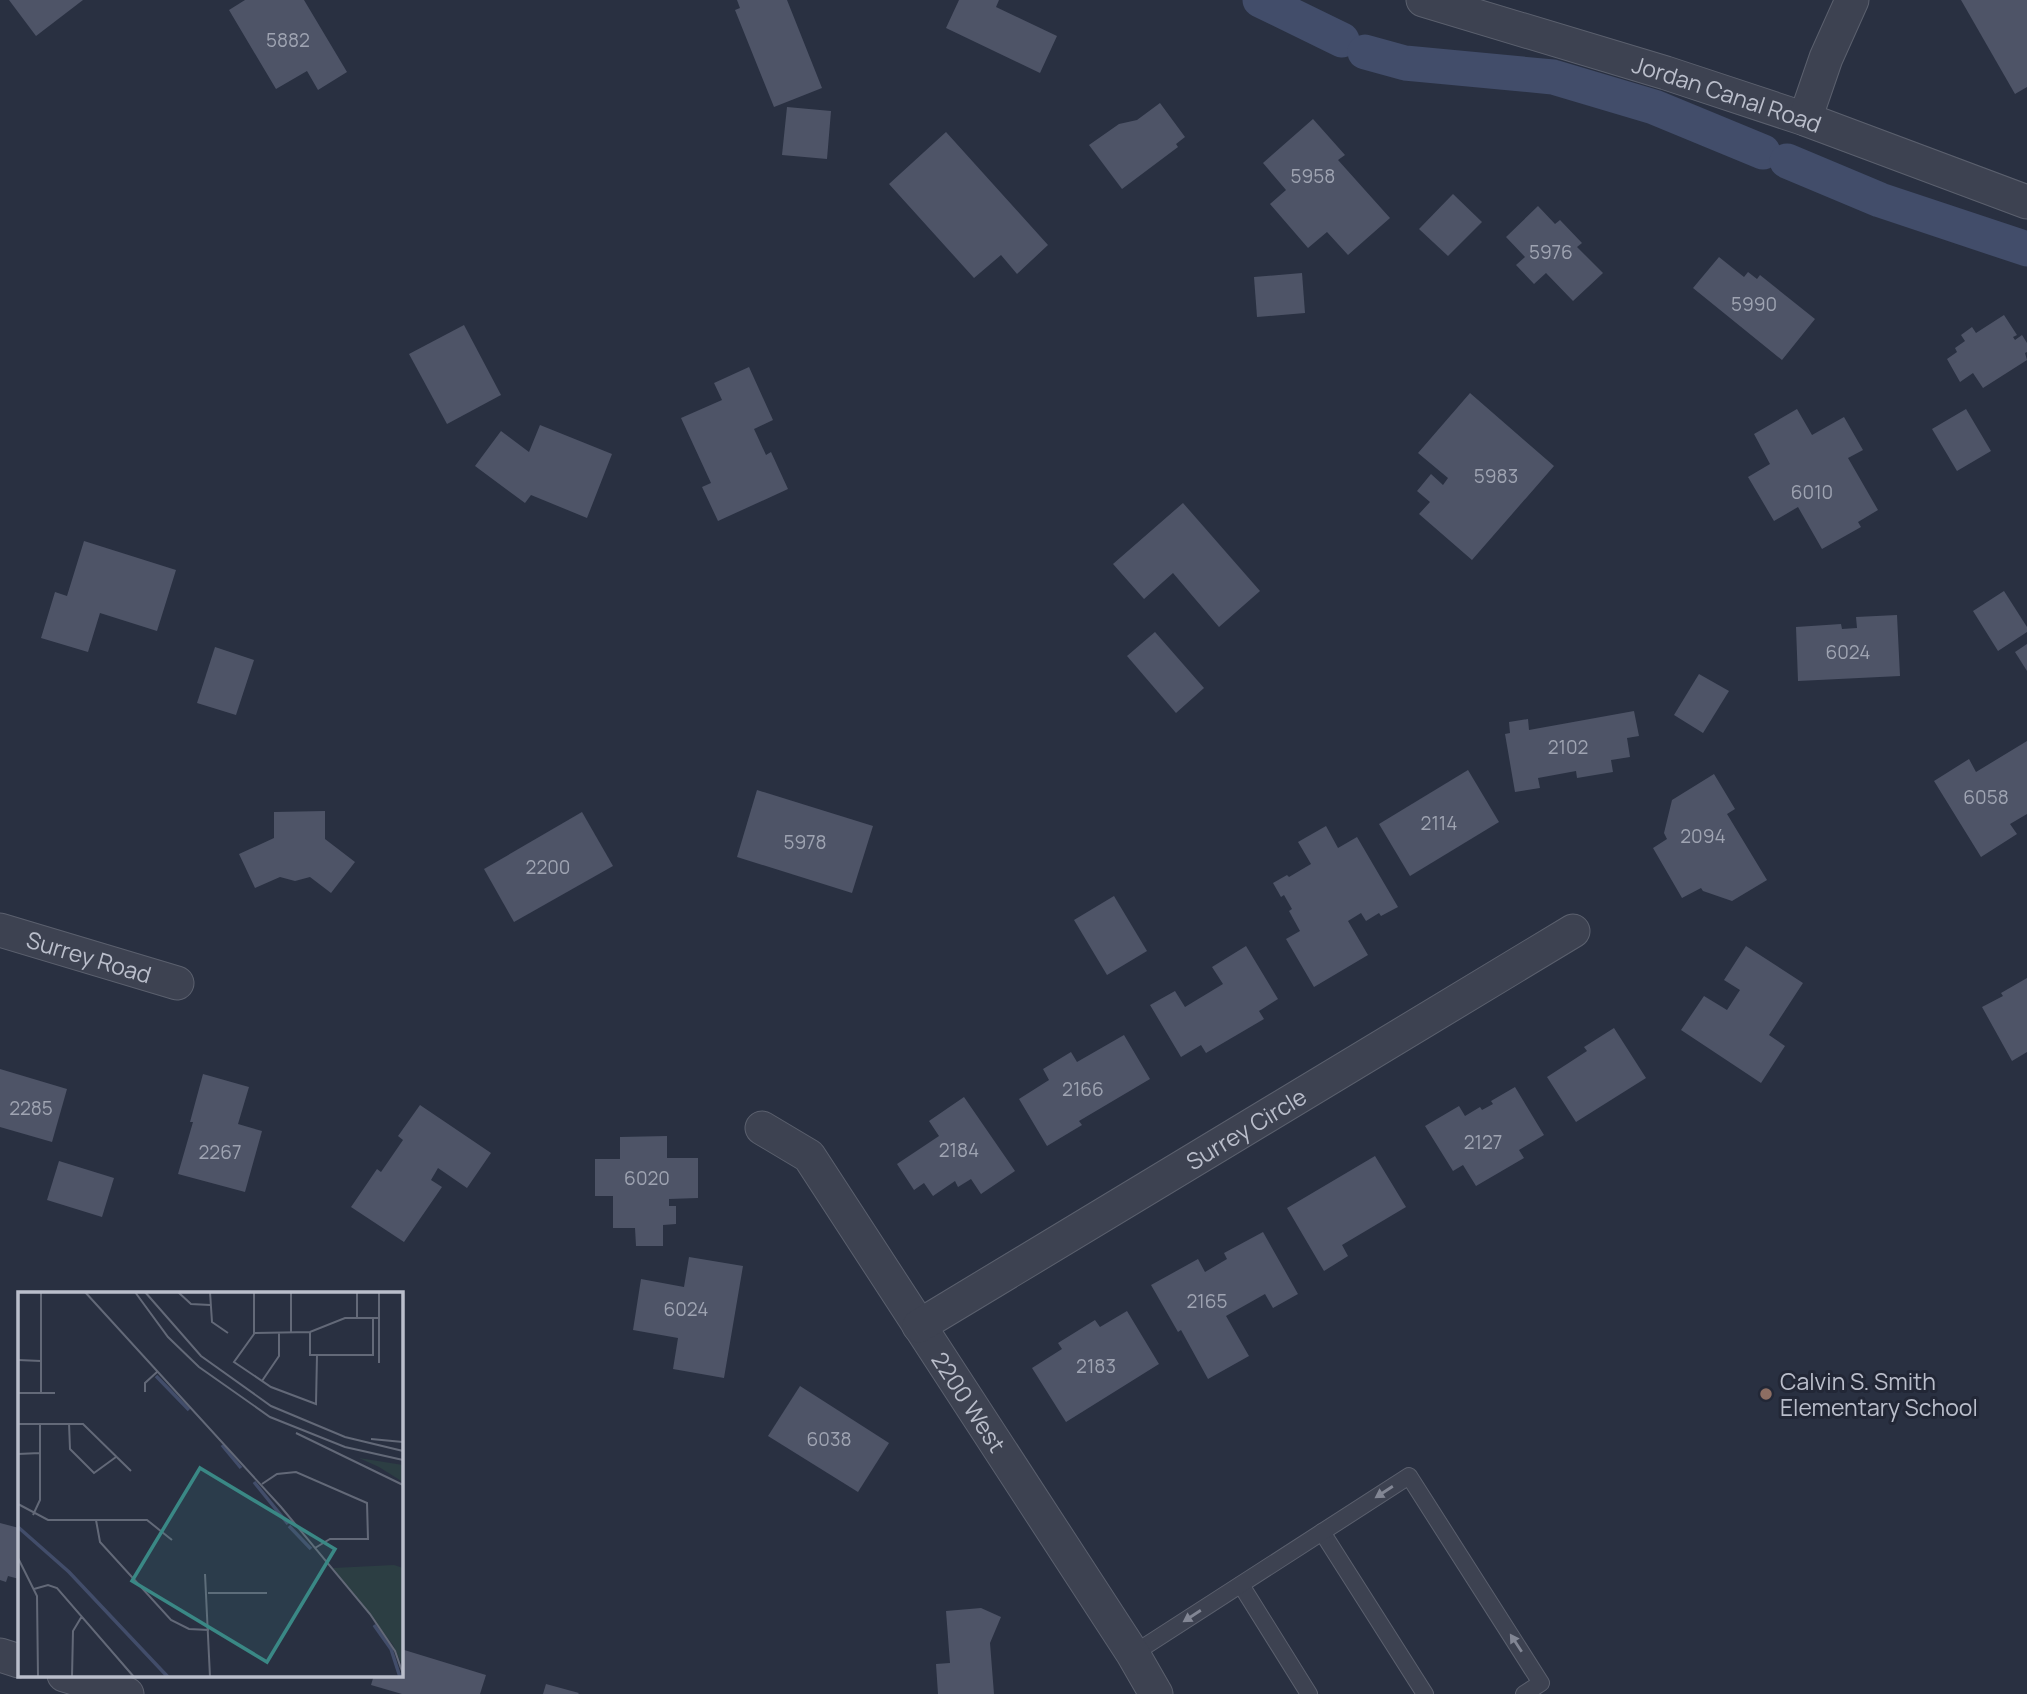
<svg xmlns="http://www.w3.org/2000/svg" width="2027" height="1694" viewBox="0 0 2027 1694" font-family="Manrope,sans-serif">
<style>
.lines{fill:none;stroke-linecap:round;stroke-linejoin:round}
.canal{stroke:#424d6a;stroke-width:35}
.building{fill:#4e5467}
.lane-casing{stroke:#5b606e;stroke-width:18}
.street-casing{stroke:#5b606e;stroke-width:35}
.lane{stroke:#3d4251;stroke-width:16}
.street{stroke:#3d4251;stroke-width:33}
.oneway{fill:#828694}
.education-dot{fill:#8d6e63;stroke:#222736;stroke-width:2.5}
.labels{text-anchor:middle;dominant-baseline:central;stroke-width:6;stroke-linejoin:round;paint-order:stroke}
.number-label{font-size:19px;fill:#9fa4b2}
.street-label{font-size:23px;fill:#babecb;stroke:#222736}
.poi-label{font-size:23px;fill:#babecb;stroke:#222736;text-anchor:start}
.inset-river{fill:none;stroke:#424d6a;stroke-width:3.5}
.inset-road{fill:none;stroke:#636978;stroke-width:2}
.view{fill:#3a8885;fill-opacity:0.15;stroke:#3a8885;stroke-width:3.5}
.inset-edge{fill:none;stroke:#babecb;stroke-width:3.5}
</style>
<rect width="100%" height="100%" fill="#293041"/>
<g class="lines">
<g class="canal">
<polyline points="1260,0 1342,40"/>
<polyline points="1365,52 1405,63 1553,77 1654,107 1763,152"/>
<polyline points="1787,161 1880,200 2027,249"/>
</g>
</g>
<g class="building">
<polygon points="9,0 83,0 36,36"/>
<polygon points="245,0 304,0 347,72 318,90 307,71 276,89 229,10"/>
<polygon points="737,0 787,0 822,88 774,107 735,10 740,8"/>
<polygon points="959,0 999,0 996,7 1057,36 1040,73 946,28"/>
<polygon points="1961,0 2027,0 2027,87 2015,94"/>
<polygon points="1160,103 1185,137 1176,144 1178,147 1122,189 1089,145 1119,124 1137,120"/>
<polygon points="787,107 831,111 827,159 782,155"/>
<polygon points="1313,119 1345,155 1338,160 1390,218 1348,255 1327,232 1308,248 1270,204 1286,190 1263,163"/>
<polygon points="946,132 1048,245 1017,274 1001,255 974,278 889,184"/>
<polygon points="1453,194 1482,222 1448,256 1419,229"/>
<polygon points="1538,206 1555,224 1560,220 1582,243 1577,247 1603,273 1573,301 1546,273 1534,284 1516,265 1525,257 1506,237"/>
<polygon points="1719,257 1744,277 1748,272 1757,279 1760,275 1815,319 1782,360 1693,288"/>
<polygon points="1302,273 1305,313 1257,317 1254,277"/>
<polygon points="2004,315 2017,335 2013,337 2015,340 2022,335 2027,343 2027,352 2025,353 2027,360 1983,388 1973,373 1960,382 1947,359 1957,352 1955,348 1965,341 1961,335 1972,327 1976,333"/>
<polygon points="464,325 501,395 447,424 409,354"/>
<polygon points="749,367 773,420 754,429 766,455 771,452 788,489 718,521 702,487 711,483 681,418 722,400 714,383"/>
<polygon points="1470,393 1554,466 1472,560 1419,514 1430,502 1417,491 1431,474 1443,485 1448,478 1418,453"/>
<polygon points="1797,409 1812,435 1844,417 1863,450 1848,458 1878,510 1858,522 1861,527 1822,549 1798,507 1774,521 1748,477 1770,464 1754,434"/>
<polygon points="1966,409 1991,451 1957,471 1932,429"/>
<polygon points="540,425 612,454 587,518 531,495 525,503 475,466 501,431 529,452"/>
<polygon points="1183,503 1260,591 1219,627 1173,573 1144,599 1113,564"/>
<polygon points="84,541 176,570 157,631 100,613 88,652 41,638 55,592 67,596"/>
<polygon points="2004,591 2027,627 2027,632 1998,651 1973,611"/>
<polygon points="1897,615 1900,676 1798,681 1796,627 1841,624 1842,629 1857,628 1856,617"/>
<polygon points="1155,632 1204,688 1176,713 1127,656"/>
<polygon points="2027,644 2027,671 2015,652"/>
<polygon points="215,647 254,660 236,715 197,703"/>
<polygon points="1699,674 1729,691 1703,733 1674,715"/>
<polygon points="1634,711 1639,736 1627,738 1630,757 1611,760 1613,772 1577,778 1576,771 1538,778 1540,788 1515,792 1505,734 1510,733 1509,722 1528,719 1529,730"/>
<polygon points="2027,741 2027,814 2010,824 2017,834 1981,857 1934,781 1969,759 1976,772"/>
<polygon points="1468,770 1499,822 1410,876 1379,824"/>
<polygon points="1714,774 1735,809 1727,814 1767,880 1732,901 1703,891 1701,888 1682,898 1653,848 1667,839 1664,833 1672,800"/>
<polygon points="757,790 873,826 852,893 737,857"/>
<polygon points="325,811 325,839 355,862 331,893 310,877 295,881 280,877 255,888 239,854 274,838 274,812"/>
<polygon points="582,812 613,866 514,922 484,869"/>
<polygon points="1326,826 1338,848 1357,837 1398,907 1381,916 1379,913 1366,921 1361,913 1348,921 1368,955 1314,987 1286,939 1300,931 1289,911 1292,909 1284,895 1281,897 1273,883 1287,875 1289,877 1311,864 1298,842"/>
<polygon points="1114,896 1147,951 1107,975 1074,920"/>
<polygon points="1246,946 1278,999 1259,1011 1264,1019 1206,1053 1201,1045 1181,1057 1150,1005 1175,991 1185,1007 1223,984 1212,967"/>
<polygon points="1746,946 1803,983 1769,1035 1785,1046 1761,1083 1681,1030 1704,996 1727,1010 1740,990 1724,980"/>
<polygon points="2027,978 2027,1052 2012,1061 1982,1007 2003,996 2001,993"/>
<polygon points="1614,1028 1646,1078 1576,1122 1547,1077 1587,1051 1584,1047"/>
<polygon points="1124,1035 1150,1079 1079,1121 1082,1125 1047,1146 1019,1099 1049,1080 1043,1069 1071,1052 1077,1062"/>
<polygon points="0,1069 67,1089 52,1142 0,1127"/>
<polygon points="203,1074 249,1087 238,1124 262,1131 245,1192 178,1174 193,1122 190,1122"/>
<polygon points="1515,1087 1544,1135 1519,1150 1524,1158 1476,1186 1463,1165 1453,1171 1425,1126 1459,1106 1465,1116 1480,1107 1482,1110 1493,1104 1491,1101"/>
<polygon points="964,1097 1015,1171 981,1194 971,1179 958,1187 955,1181 933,1196 924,1183 914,1190 897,1164 939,1136 929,1121"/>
<polygon points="420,1105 491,1153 467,1188 438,1168 431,1180 442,1187 404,1242 351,1207 377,1169 381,1172 403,1140 398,1136"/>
<polygon points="667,1136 667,1158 698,1158 698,1198 669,1199 669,1206 676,1206 676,1224 663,1225 663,1246 636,1246 635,1228 613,1228 613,1196 595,1196 595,1159 620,1159 620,1137"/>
<polygon points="1375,1156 1406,1207 1342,1245 1348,1256 1324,1271 1287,1208"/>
<polygon points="59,1161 114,1178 102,1217 47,1200"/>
<polygon points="1263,1232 1298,1294 1273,1308 1265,1294 1226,1316 1249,1356 1208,1379 1181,1330 1178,1332 1151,1285 1198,1259 1205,1272 1227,1259 1224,1253"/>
<polygon points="689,1257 743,1266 724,1378 673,1369 678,1338 633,1330 641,1279 684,1287"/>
<polygon points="1127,1311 1159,1364 1066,1422 1032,1368 1062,1349 1058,1343 1095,1320 1100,1327"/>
<polygon points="800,1386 889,1443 858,1492 768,1436"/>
<polygon points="0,1523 19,1528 19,1579 8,1576 6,1582 0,1580"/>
<polygon points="981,1608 1001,1617 990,1643 994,1694 938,1694 936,1664 950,1663 946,1611"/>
<polygon points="401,1649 486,1675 480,1694 402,1694 371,1685 374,1675 401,1675"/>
<polygon points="546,1684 579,1693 578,1694 543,1694"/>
</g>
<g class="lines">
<defs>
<g id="lane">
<polyline points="1322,1532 1425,1694"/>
<polyline points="1241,1585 1309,1694"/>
<polyline points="1133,1654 1409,1476 1541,1683 1524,1694"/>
</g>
<g id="street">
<path id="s1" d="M1423,0L1666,73L1805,119L2027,202"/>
<polyline points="1805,119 1826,58 1852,0"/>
<path id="s2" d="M0,930L177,983"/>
<path id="s3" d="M762,1128L809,1156L1133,1654L1156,1694"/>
<path id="s4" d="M919,1326L1573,931"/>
<polyline points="0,1655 19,1661"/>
<polyline points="64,1675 127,1694"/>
</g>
</defs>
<use href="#lane" class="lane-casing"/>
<use href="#street" class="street-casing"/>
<use href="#lane" class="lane"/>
<use href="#street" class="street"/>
</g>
<defs><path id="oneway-solid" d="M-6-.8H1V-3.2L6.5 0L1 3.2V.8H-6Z" transform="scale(1.75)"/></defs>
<g class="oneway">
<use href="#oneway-solid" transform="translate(1384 1492) rotate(147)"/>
<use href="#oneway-solid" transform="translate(1192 1616) rotate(147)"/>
<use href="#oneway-solid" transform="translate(1516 1643) rotate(-123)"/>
</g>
<circle class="education-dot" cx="1766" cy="1394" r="7"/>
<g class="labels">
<g class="number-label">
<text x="288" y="40">5882</text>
<text x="1313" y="176">5958</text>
<text x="1551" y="252">5976</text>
<text x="1754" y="304">5990</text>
<text x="1496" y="476">5983</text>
<text x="1812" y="492">6010</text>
<text x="1848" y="652">6024</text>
<text x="1568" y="747">2102</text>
<text x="1986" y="797">6058</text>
<text x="1439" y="823">2114</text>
<text x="1703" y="836">2094</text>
<text x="805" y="842">5978</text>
<text x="548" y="867">2200</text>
<text x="1083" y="1089">2166</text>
<text x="31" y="1108">2285</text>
<text x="1483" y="1142">2127</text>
<text x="959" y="1150">2184</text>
<text x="220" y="1152">2267</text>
<text x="647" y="1178">6020</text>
<text x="1207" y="1301">2165</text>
<text x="686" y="1309">6024</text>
<text x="1096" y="1366">2183</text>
<text x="829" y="1439">6038</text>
</g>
<g class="street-label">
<text stroke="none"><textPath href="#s1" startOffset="318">Jordan Canal Road</textPath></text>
<text stroke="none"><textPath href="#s2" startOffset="93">Surrey Road</textPath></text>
<text stroke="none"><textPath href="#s4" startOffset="382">Surrey Circle</textPath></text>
<text stroke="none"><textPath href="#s3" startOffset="348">2200 West</textPath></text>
</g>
<g class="poi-label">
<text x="1780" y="1381">Calvin S. Smith<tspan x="1780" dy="26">Elementary School</tspan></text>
</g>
</g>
<g transform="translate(18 1292)">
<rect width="385" height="385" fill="#293041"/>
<path d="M341,166L385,173V190L361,175ZM376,273L385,276V375L375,353L315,276Z" fill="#2c3e43"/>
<path class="inset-river" d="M138,84L171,118M204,153L223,176M236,190L270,232M271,234L293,257M0,235L51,280L150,385M356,333L373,357L382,385"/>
<path class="inset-road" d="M23,0V101M67,0L263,215L352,322L377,359L385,382M117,0L150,45L181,75L252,125L327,155L385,168M127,0L183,64L253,114L327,145L385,159M160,0L173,12L192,13M192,0L194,30L210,41M236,0V42L216,70L253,95L298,112L299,63M273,0V40M339,0V26M361,0V71M292,40V63H355V27M237,41L292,40L327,26H361M0,68L23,69M244,89L261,64V40M127,100V91L139,80M0,101H37M51,131L52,157L76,181L98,165M0,132H65L113,179M278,141L385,193M353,147L385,150M0,162L22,161M244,192L259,182L278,180L349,211L350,247H312L297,256M0,212L30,228H129L154,248M15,223L22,208V132M78,228L82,250L153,328L171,337L191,338M0,266L19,304L20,385M187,282L192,385M16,297L30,293L39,296L116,385M190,301H249M54,385L55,339L64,324"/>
<path class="view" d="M182,176L317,257L249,370L114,289Z"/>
<rect width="385" height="385" class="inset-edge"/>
</g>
</svg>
